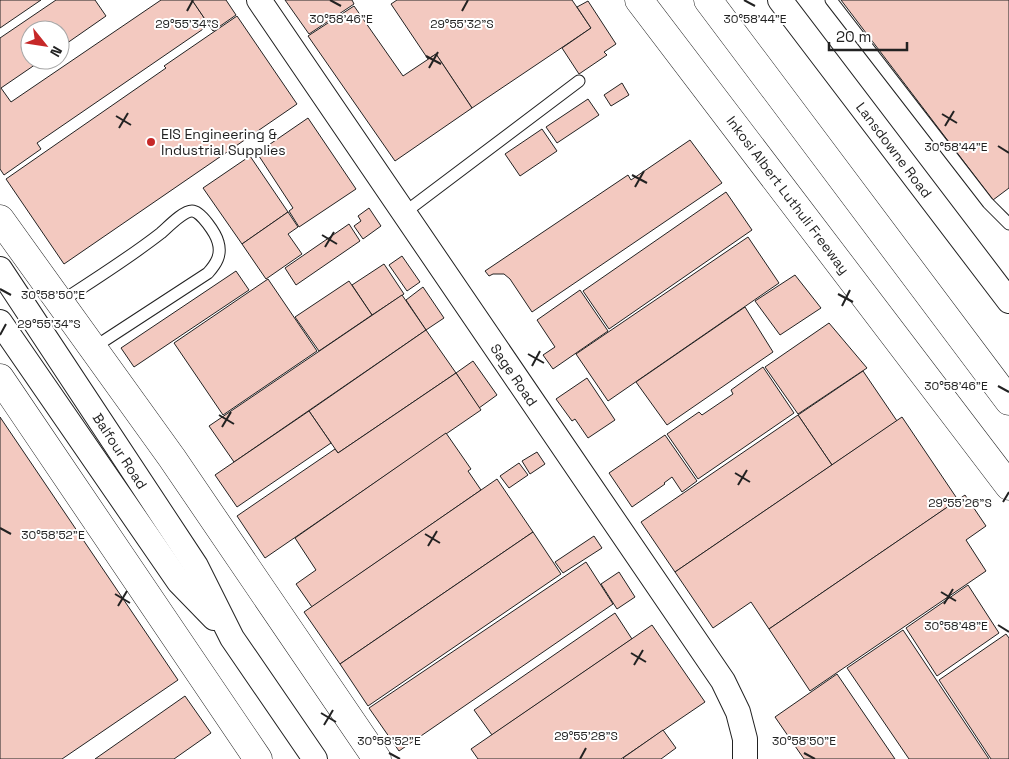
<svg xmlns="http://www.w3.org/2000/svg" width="1009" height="759" viewBox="0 0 1009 759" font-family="'Space Grotesk',sans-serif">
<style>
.building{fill:#f3c9c0;stroke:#222}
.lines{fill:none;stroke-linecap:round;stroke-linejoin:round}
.lane-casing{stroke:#222;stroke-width:13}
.street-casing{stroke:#222;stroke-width:26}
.secondary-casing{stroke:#222;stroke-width:29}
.highway-casing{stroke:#222;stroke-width:29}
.lane{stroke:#fff;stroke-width:11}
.street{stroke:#fff;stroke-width:24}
.secondary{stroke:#fff;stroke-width:28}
.highway{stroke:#fff;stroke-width:28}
.ticks{fill:none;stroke:#222;stroke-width:2}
.poi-dot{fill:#c62828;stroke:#fff;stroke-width:2}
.labels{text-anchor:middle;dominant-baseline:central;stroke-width:4;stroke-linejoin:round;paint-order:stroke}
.poi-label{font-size:14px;fill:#222;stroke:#fff;text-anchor:start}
.street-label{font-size:14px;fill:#222;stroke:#fff}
.ticks-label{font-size:12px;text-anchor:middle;fill:#222;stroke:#fff;stroke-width:4;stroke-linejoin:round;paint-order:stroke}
</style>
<rect width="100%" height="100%" fill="#fff"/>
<g class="building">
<polygon points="0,0 41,0 0,28"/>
<polygon points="56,0 95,0 106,16 60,48 60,30 30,30 30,60 42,60 1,88 11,102 161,0 192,0 209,25 37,143 41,149 4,175 0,169 0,38"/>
<polygon points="192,0 226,0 236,15 213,31"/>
<polygon points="285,0 352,0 354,4 309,34"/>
<polygon points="397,0 572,0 591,28 472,108 436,54 428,59 391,4"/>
<polygon points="841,0 1009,0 1009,188 993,200"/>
<polygon points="588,1 616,44 604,52 607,55 579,74 562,48 591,28 577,7"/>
<polygon points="354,6 403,76 436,54 472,108 395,161 308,36"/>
<polygon points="237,16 297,104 64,264 6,179 166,68 164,66"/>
<polygon points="622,83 629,95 611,106 604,95"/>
<polygon points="588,99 599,115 557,143 546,127"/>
<polygon points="308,118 356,189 299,227 289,211 293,208 257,153"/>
<polygon points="542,129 557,151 520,176 505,154"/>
<polygon points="690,140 722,183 532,312 510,279 504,274 493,274 489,276 485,271 628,175 631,180"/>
<polygon points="250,156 288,212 242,244 203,188"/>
<polygon points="726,192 752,230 609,329 583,291"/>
<polygon points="369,208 381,226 363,239 354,226 361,221 358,216"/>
<polygon points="288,212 298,227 288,234 302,254 266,279 242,244"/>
<polygon points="349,224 360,241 296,285 285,268"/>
<polygon points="748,237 779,283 608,401 576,354"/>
<polygon points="402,256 420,282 407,291 389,265"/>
<polygon points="384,264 404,294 372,315 352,285"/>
<polygon points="236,271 249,290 134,367 121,348"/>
<polygon points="795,275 821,308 780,335 755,301"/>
<polygon points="268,279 317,351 223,415 174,343"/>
<polygon points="349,281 372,315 319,351 295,317"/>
<polygon points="423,287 444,318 426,330 406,300"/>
<polygon points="580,290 608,331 553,369 543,355 555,347 537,320"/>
<polygon points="402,295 426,330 234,462 209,426"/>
<polygon points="745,307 773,352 667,425 636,382"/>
<polygon points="829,323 867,368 798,414 765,367"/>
<polygon points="426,330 456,373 338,453 309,411"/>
<polygon points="473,361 497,395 479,408 456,373"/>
<polygon points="763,367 794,413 698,479 667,434 699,412 702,415 733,394 731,390"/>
<polygon points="863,371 897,421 832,465 798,415"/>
<polygon points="456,373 481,410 265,558 237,516 335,449 338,453"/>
<polygon points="587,378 615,420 588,438 575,419 572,421 556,399"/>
<polygon points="309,411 331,443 237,507 215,475"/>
<polygon points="798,415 832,465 675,572 641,522"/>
<polygon points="0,417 178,680 62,759 0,759"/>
<polygon points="902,417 958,500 769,629 751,602 713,628 675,572"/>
<polygon points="446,433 471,469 468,471 481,490 312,607 296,584 316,570 295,538"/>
<polygon points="665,435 697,481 682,492 672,477 664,483 665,484 632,507 609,473"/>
<polygon points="537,452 545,464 530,474 522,461"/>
<polygon points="519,463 528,475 509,488 500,476"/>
<polygon points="497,479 533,532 340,664 304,612"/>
<polygon points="965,495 986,526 966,540 986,571 810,691 769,629"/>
<polygon points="533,532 561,574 368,706 340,664"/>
<polygon points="594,536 602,548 563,573 555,562"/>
<polygon points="586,562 613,604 399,751 369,708"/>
<polygon points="619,572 635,597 617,609 601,584"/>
<polygon points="968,585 999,633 937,676 906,628"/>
<polygon points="615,613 632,639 492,735 474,710"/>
<polygon points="652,625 705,702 621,759 478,759 471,749"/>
<polygon points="903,630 989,759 909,759 847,668"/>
<polygon points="1006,634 1009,638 1009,759 991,759 939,680"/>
<polygon points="837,674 895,759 804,759 775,717"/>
<polygon points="185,696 211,733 174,759 95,759"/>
<polygon points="663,730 676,748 661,759 624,759 623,758"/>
</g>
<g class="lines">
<defs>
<g id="lane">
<polyline points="831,0 988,203 1009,224"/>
<polyline points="404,213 579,81"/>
<path d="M60,302C94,280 129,258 161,233C168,227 183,211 192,211C201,211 216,234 218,242C222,255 216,264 208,273L93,348"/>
</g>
<g id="street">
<polyline points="259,0 723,681 738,712 745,739 745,759"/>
<polyline points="780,0 1009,301"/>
<polyline points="0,269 196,566 232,638 315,759"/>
<polyline points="0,322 179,582 214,618"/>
</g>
<g id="secondary">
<polyline points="0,219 172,458 377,759"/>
<polyline points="0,378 258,759"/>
</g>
<g id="highway">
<polyline points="639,0 1009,486"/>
<polyline points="708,0 1009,401"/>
</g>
</defs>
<use href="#lane" class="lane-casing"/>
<use href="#street" class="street-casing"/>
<use href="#secondary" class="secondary-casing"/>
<use href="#highway" class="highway-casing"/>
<use href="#lane" class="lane"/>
<use href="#street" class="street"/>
<use href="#secondary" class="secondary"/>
<use href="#highway" class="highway"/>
</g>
<path class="ticks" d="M330,0L341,6M744,0L755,6M187,11L193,0M462,11L468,0M426,56L441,64M429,68L438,52M942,114L957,123M116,116L131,125M945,126L954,111M119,128L128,113M998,146L1009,153M632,175L647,183M635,187L644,171M322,235L337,244M325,247L334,232M0,289L11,295M838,294L853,302M842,306L850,290M0,335L6,324M528,354L544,363M532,366L540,351M998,386L1009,392M219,415L234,424M222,427L231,412M735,473L750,482M738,485L747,470M1003,502L1009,492M0,528L11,534M425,534L440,543M428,546L437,531M941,592L956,601M115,594L130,603M944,604L953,589M118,606L127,591M998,625L1009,632M631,653L646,662M634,665L643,650M321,713L336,722M324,725L333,710M389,753L400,759M804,753L815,759M580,759L586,748"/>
<circle class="poi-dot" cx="151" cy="142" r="5"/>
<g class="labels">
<g class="poi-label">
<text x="161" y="134">EIS Engineering &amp;<tspan x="161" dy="16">Industrial Supplies</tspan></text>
</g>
<g class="street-label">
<text transform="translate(894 150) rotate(53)">Lansdowne Road</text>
<text transform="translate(788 195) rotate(53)">Inkosi Albert Luthuli Freeway</text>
<text transform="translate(514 375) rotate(56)">Sage Road</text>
<text transform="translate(120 451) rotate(57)">Balfour Road</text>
</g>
</g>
<g class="ticks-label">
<text x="341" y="23">30°58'46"E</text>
<text x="755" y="23">30°58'44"E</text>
<text x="462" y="28">29°55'32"S</text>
<text x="187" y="28">29°55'34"S</text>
<text x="956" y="151">30°58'44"E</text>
<text x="53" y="299">30°58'50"E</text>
<text x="49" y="328">29°55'34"S</text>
<text x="956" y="390">30°58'46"E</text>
<text x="960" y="507">29°55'26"S</text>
<text x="53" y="539">30°58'52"E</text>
<text x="956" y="630">30°58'48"E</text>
<text x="586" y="740">29°55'28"S</text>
<text x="389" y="745">30°58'52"E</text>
<text x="804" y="745">30°58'50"E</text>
</g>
<g transform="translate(45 45) rotate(120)"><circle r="24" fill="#ffffff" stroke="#a7a7a7"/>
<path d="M0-4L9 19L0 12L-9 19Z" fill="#c62828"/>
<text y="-8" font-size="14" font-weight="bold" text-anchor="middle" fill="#222222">N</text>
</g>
<path d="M829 42v8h78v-8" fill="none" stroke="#222222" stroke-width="2.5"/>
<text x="836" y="42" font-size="15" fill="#222222" stroke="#ffffff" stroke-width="4" paint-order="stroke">20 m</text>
</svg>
